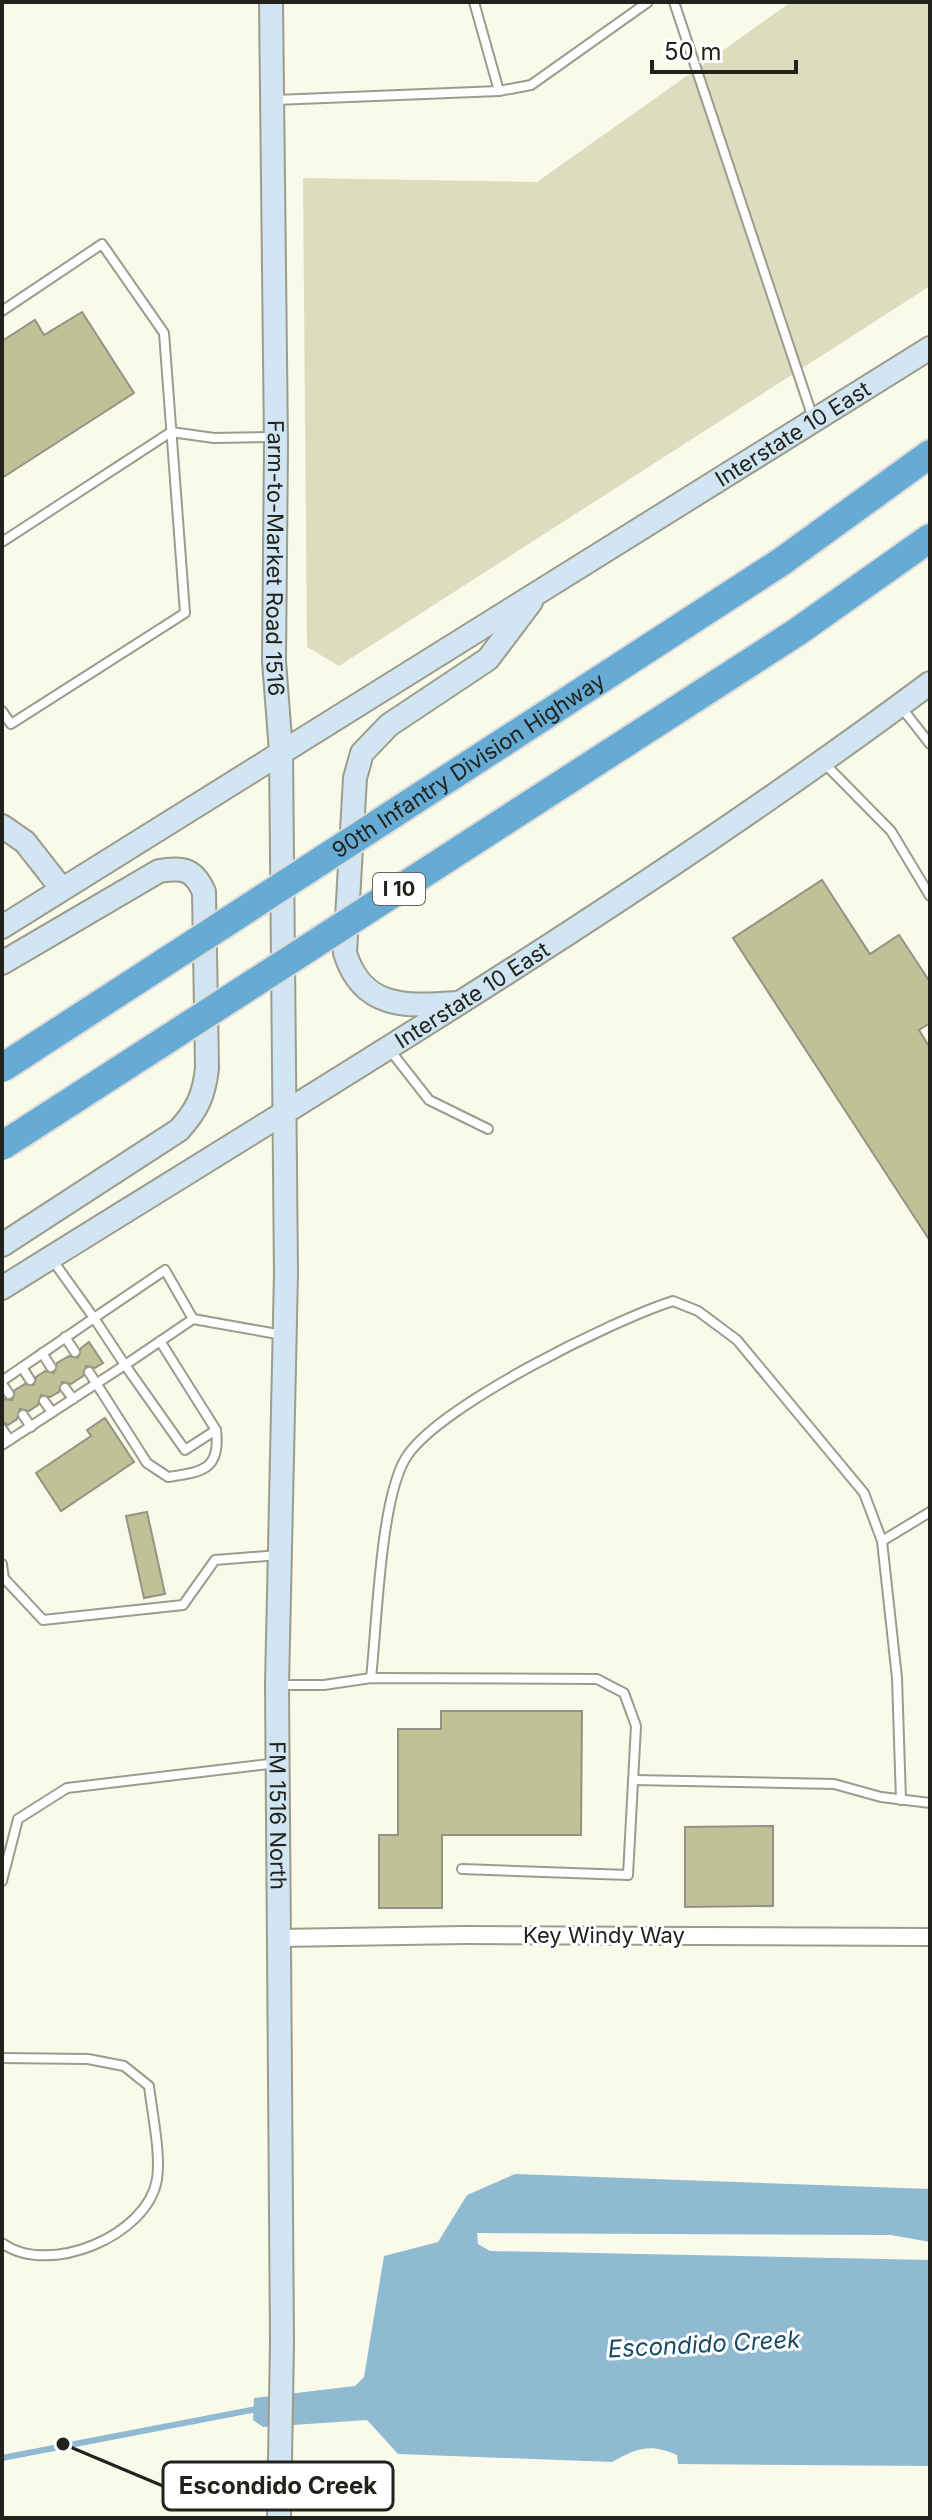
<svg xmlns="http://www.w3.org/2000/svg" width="932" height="2520" viewBox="0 0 932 2520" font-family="Inter,sans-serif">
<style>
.green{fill:#dcdcbf}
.water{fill:#90b9d2}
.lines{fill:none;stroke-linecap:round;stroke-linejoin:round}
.stream{stroke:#90b9d2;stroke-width:6}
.building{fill:#c1c197;stroke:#939385;stroke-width:2}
.lane-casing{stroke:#9c9c8d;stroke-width:12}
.street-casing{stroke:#9c9c8d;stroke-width:20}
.secondary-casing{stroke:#9c9c8d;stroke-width:26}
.highway-casing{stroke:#dcdcdb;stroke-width:32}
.lane{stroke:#fff;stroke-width:8}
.street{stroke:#fff;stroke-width:16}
.secondary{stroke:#d1e6f2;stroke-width:22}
.highway{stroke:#66abd4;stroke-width:28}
.highway-bridge-casing{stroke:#dcdcdb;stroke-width:32;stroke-linecap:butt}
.highway-bridge{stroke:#66abd4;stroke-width:28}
.labels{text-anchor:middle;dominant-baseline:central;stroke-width:6;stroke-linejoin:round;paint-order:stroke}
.shield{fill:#fff;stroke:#646460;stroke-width:2}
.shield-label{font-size:20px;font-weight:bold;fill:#22221c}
.street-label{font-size:22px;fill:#22221c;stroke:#fff}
.water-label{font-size:24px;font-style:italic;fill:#184b65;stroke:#fff}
.leader{fill:none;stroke:#22221c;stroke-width:3}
.callout-dot{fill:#22221c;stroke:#fff;stroke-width:3}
.callout{fill:#fff;stroke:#22221c;stroke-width:3}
.callout-label{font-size:24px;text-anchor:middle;font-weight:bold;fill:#22221c}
</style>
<rect width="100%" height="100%" fill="#fafaea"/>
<polygon class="green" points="791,2 930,2 930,286 339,666 307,647 303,178 537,182"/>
<path class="water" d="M515,2174L930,2189V2242L891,2235L477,2233L478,2244L490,2251L930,2260V2466L678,2464L677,2455C650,2443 637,2448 612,2462L398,2454L367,2420L263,2427L253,2420L254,2398L355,2386L364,2377L384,2256L438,2242L467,2195Z"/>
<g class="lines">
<polyline class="stream" points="2,2458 262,2408"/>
</g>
<g class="building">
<polygon points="82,312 134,393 2,478 2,341 35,320 44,335"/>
<polygon points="822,880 870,954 899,935 930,982 930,1023 919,1030 930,1048 930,1241 733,938"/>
<polygon points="89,1342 103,1363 95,1368 86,1366 83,1376 71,1384 62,1382 59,1392 50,1397 41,1395 38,1405 29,1411 20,1409 17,1419 8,1425 2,1422 2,1399 12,1400 15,1390 25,1384 34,1385 36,1377 45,1371 54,1373 57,1363 69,1356 78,1358 81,1348"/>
<polygon points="105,1418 134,1462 61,1511 36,1473 91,1436 87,1430"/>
<polygon points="147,1512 165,1594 144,1598 126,1516"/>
<polygon points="441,1711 582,1711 581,1835 442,1835 442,1908 379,1908 379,1835 398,1835 398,1729 441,1729"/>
<polygon points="773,1826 773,1906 685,1907 685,1827"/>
</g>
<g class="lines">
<defs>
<g id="lane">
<polyline points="474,2 499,91"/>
<polyline points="674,2 813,418"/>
<polyline points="275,100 499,91 531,85 648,2"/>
<polyline points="2,311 102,244 164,333 185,613 11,724 2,711"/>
<polyline points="2,542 171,432 214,438 275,437"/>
<polyline points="901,707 930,744"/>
<polyline points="824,763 891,831 930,896"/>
<polyline points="389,1049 429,1100 488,1129"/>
<polyline points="51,1258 94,1318 165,1270 193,1319 283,1335"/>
<polyline points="65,1337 75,1352"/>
<polyline points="42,1353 51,1367"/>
<polyline points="22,1367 30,1380"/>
<path d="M89,1372L147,1463L168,1477C202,1472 221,1470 216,1430"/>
<polyline points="2,1381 94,1318 125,1365 193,1319"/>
<polyline points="2,1384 9,1394"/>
<polyline points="65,1388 73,1399"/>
<polyline points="44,1401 52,1412"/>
<polyline points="23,1415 31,1427"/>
<polyline points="2,1429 10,1440"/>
<polyline points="2,1445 125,1365 185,1450 216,1430 160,1341"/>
<polyline points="882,1541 930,1512"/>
<polyline points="2,1564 4,1580"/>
<polyline points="2,1576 43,1620 183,1605 215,1560 280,1555"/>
<path d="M371,1678C377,1626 380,1496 407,1456C441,1405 611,1321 673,1301L698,1311L737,1340L864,1493L882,1541L897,1678L901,1800"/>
<polyline points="278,1685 324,1685 371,1678 597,1679 624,1693 636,1726 628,1875 462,1869"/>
<polyline points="633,1780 834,1784 881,1797 930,1803"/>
<polyline points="2,1881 18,1819 67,1788 277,1763"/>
<path d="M2,2058L88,2059L124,2066L149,2086C152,2112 161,2154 157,2179C148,2236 48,2277 2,2243"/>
</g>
<polyline id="street" points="278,1938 465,1935 930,1937"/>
<g id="secondary">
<path id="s1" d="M271,2L276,445L274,661L281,752L286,1274L277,1685L282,2342L279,2518"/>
<polyline points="2,826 25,842 61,888"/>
<path id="s2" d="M2,927L930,348"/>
<path d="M2,963L159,871C183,867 194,869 204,892L207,1068C204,1096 197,1110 179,1130L2,1245"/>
<path d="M459,1003C409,1006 363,1011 345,953L355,778L362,753L389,725L488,659L531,602"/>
<path id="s3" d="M2,1288C315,1092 634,904 930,683"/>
</g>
<g id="highway">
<polyline points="781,562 930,454"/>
<polyline points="797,632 930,538"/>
</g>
</defs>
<use href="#lane" class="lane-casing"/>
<use href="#street" class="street-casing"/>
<use href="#secondary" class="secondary-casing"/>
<use href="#highway" class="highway-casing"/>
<use href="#lane" class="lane"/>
<use href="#street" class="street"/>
<use href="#secondary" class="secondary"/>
<use href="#highway" class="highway"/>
<defs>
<g id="highway-bridge">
<path id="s4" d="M2,1068L781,562"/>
<polyline points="2,1146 797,632"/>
</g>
</defs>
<use href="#highway-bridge" class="highway-bridge-casing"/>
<use href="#highway-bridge" class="highway-bridge"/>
</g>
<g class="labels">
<rect class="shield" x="373" y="873" width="52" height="32" rx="6"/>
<g class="shield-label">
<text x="399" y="889">I 10</text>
</g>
<g class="street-label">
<text stroke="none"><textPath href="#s2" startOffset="932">Interstate 10 East</textPath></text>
<text stroke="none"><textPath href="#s1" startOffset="556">Farm-to-Market Road 1516</textPath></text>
<text stroke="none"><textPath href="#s4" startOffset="556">90th Infantry Division Highway</textPath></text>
<text stroke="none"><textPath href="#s3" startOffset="554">Interstate 10 East</textPath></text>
<text stroke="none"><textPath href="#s1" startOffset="1814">FM 1516 North</textPath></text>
<text x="604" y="1935">Key Windy Way</text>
</g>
<g class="water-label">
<text transform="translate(704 2344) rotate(-3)">Escondido Creek</text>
</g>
</g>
<path class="leader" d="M63 2444L163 2486"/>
<circle class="callout-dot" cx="63" cy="2444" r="8"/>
<rect class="callout" x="163" y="2462" width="230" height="48" rx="8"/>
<g class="callout-label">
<text x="278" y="2494">Escondido Creek</text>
</g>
<rect width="932" height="2520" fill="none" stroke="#22221c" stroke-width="8"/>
<path d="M652 60v12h144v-12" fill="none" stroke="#22221c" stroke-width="4"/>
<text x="664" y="60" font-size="24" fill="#22221c" stroke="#ffffff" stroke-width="6" paint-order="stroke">50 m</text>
</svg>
